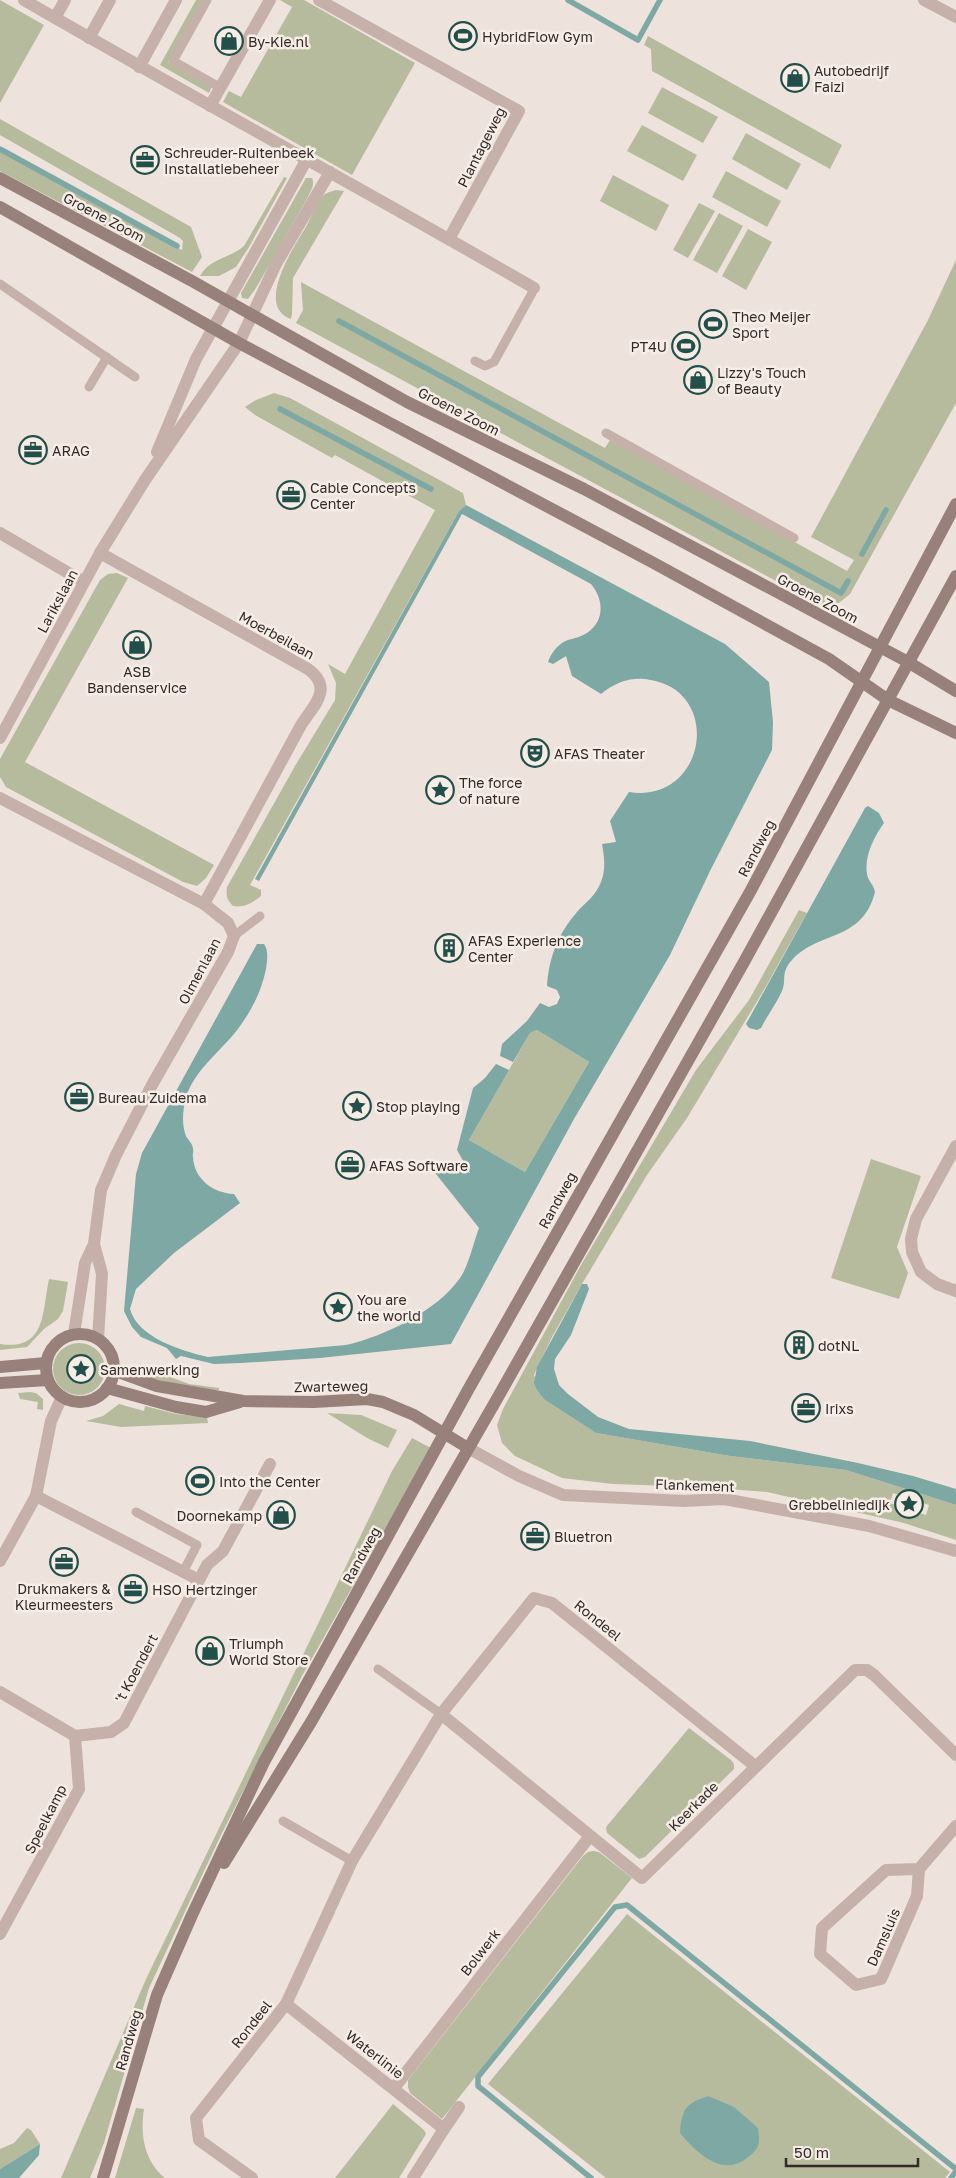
<svg xmlns="http://www.w3.org/2000/svg" width="956" height="2178" viewBox="0 0 956 2178" font-family="'Golos Text',sans-serif">
<style>
.green{fill:#b6bb9e;fill-rule:evenodd}
.water{fill:#7ea8a3}
.lines{fill:none;stroke-linecap:round;stroke-linejoin:round}
.stream{stroke:#7ea8a3;stroke-width:5.5}
.lane{stroke:#c5b1a9;stroke-width:9}
.street{stroke:#c5b1a9;stroke-width:12}
.secondary{stroke:#98817b;stroke-width:12}
.labels{text-anchor:middle;dominant-baseline:central;stroke-width:5;stroke-linejoin:round;paint-order:stroke}
.poi-label{font-size:14px;fill:#332a28;stroke:#f7ede7;text-anchor:start}
.street-label{font-size:14px;fill:#332a28;stroke:#f7ede7}
</style>
<rect width="100%" height="100%" fill="#eee2dc"/>
<g class="green">
<polygon points="0,0 44,25 0,103"/>
<polygon points="196,0 203,0 168,62 212,86 209,93 160,65"/>
<polygon points="280,0 304,0 415,63 352,175 223,102 229,91 241,97 292,7"/>
<polygon points="648,36 842,145 830,169 652,71 651,49 644,45"/>
<polygon points="662,87 718,117 703,143 648,113"/>
<polygon points="0,119 191,227 202,257 192,272 0,171 0,148 182,250 183,241 180,238 0,135"/>
<polygon points="642,125 697,155 683,181 627,151"/>
<polygon points="746,133 801,164 787,190 732,159"/>
<polygon points="726,171 781,201 767,227 712,197"/>
<polygon points="613,175 669,205 656,231 600,201"/>
<path d="M284,177L287,178L249,247L236,267L219,276H200C210,258 229,259 244,246Z"/>
<path d="M306,178H312C315,185 311,190 308,197L256,288L248,299L242,298L241,293Z"/>
<path d="M336,190L344,191L293,278L292,314L291,319C254,306 295,245 306,227C311,218 317,200 325,194C328,192 333,191 336,190Z"/>
<polygon points="699,203 715,211 688,258 673,250"/>
<polygon points="719,213 743,226 717,273 693,260"/>
<polygon points="748,229 772,242 746,290 722,276"/>
<polygon points="956,260 956,403 850,594 830,610 296,323 303,310 301,282 605,448 610,440 847,571 854,560 811,537 928,320"/>
<path d="M274,393L290,398L463,493L466,505L459,511L250,885L261,890V896C252,903 244,908 233,906C227,900 226,896 227,887L295,766L335,700L336,683L328,664L345,674L435,510L335,455L332,458L255,415L245,407L256,400Z"/>
<polygon points="117,573 128,578 25,762 214,865 206,878 197,886 183,882 6,787 0,777 0,759 100,580 108,574"/>
<path d="M799,910L807,913L765,988L687,1118L647,1175L582,1284L552,1337L534,1375L545,1400L596,1433L730,1456L846,1470L956,1505V1540L904,1523L767,1492L701,1487L613,1484L562,1478L515,1456L502,1443L497,1425L503,1409L581,1265L696,1070L749,1000ZM893,1493L929,1505L926,1515L890,1503Z"/>
<polygon points="537,1030 589,1062 525,1172 469,1140 530,1033"/>
<polygon points="871,1159 921,1176 897,1247 908,1273 899,1299 831,1278"/>
<path d="M49,1279L68,1282L63,1311L58,1319L44,1329L27,1347L0,1350V1344C46,1351 42,1313 49,1279Z"/>
<circle cx="79" cy="1369" r="26"/>
<polygon points="154,1371 189,1384 219,1388 219,1390 201,1390 151,1378"/>
<polygon points="30,1392 36,1393 43,1399 43,1410 37,1409 38,1402 20,1399 18,1393"/>
<polygon points="119,1404 144,1411 145,1406 176,1414 207,1417 208,1423 121,1427 86,1421 103,1416"/>
<polygon points="327,1413 361,1415 397,1430 388,1448 367,1438"/>
<polygon points="412,1438 431,1448 302,1676 222,1833 149,1988 104,2143 90,2178 61,2178 146,1979 392,1471"/>
<polygon points="689,1728 731,1760 734,1764 734,1769 645,1857 639,1859 607,1833 606,1827"/>
<polygon points="593,1851 599,1852 632,1878 442,2119 410,2093 408,2087 408,2080 583,1856 588,1852"/>
<polygon points="627,1914 950,2172 945,2178 606,2178 488,2084"/>
<polygon points="393,2104 424,2130 426,2134 399,2178 335,2178"/>
<path d="M136,2108L144,2109C140,2134 144,2161 165,2178H115Z"/>
<polygon points="27,2128 31,2130 40,2144 0,2169 0,2149 14,2143"/>
</g>
<g class="water">
<path d="M466,505L725,644L769,682L773,722L772,750L711,869L670,955L574,1119L451,1344L320,1358L241,1363L214,1364L181,1356L176,1359L167,1348L141,1337L132,1327L124,1311L136,1174L142,1153L257,944H264C269,951 267,961 266,969C261,994 249,1015 234,1034C217,1054 197,1069 187,1094C183,1106 181,1124 186,1136C188,1140 193,1144 193,1149C194,1152 192,1154 193,1157C194,1179 213,1193 234,1194L240,1203L174,1253L136,1289L130,1309C138,1338 182,1351 208,1357L346,1345C385,1336 437,1311 460,1278C469,1265 473,1244 479,1228L432,1169L441,1162L470,1173L457,1150L473,1088L485,1078L496,1064L509,1070L469,1140L525,1172L589,1062L537,1030L530,1033L513,1062L500,1056L502,1044L527,1021L540,1003L549,1007L557,1004L560,997L557,990L547,986C549,957 558,934 577,912C581,907 586,903 590,899C606,882 606,865 602,844L616,842L610,821L629,792C705,804 724,693 651,680C632,676 616,682 601,694L572,676L566,656L553,664L548,662C551,654 555,648 562,643C567,639 575,639 581,636C604,626 606,602 591,584L462,514L259,881L255,879L459,511Z"/>
<path d="M868,806L879,813L884,823C874,837 864,856 867,874C868,881 874,885 875,892C862,942 820,930 792,960C780,973 787,980 782,991C776,1004 767,1016 761,1028L757,1030L749,1028L746,1024L865,808Z"/>
<polygon points="582,1284 587,1284 589,1289 571,1335 555,1359 554,1369 559,1385 568,1394 598,1417 629,1429 750,1441 858,1463 913,1476 956,1489 956,1505 846,1470 730,1456 596,1433 545,1400 537,1390 534,1383 537,1367"/>
<path d="M708,2096L734,2107L758,2128C760,2144 760,2148 747,2158C722,2178 696,2152 680,2133C682,2109 685,2104 708,2096Z"/>
<polygon points="40,2144 39,2155 19,2178 0,2178 0,2169"/>
</g>
<g class="lines">
<g class="stream">
<polyline points="568,0 638,40 660,0"/>
<polyline points="0,149 177,246"/>
<polyline points="339,321 841,593 848,581"/>
<polyline points="280,409 431,489"/>
<polyline points="862,554 886,510"/>
<polyline points="591,2178 478,2086 478,2077 615,1907 627,1905 956,2169"/>
<polyline points="951,2178 956,2171"/>
</g>
<g class="lane">
<polyline points="207,0 173,61 221,88"/>
<polyline points="0,284 135,377"/>
<polyline points="475,361 485,366 494,362 532,293"/>
<polyline points="89,387 107,357"/>
<polyline points="606,433 794,538"/>
<polyline points="234,936 260,916"/>
<polyline points="136,1512 197,1545 183,1572"/>
<polyline points="378,1669 441,1714"/>
<polyline points="283,1821 352,1861"/>
</g>
<g class="street">
<path d="M24,0C193,98 365,190 534,288"/>
<polyline points="319,0 519,111 449,239"/>
<polyline points="924,0 956,17"/>
<polyline points="55,18 65,0"/>
<polyline points="89,38 110,0"/>
<polyline points="139,67 176,0"/>
<polyline points="210,106 270,0"/>
<polyline points="157,452 196,359 307,159"/>
<polyline points="0,533 84,582"/>
<path d="M100,553L308,669C334,688 314,705 301,725L204,904"/>
<polyline points="0,738 100,553 145,480 239,343 276,264 330,172"/>
<polyline points="0,798 204,904 228,923 234,936 228,952 152,1085 116,1155 101,1190 94,1244 102,1274 98,1339"/>
<polyline points="956,1146 916,1219 911,1239 912,1252 921,1272 937,1284 956,1291"/>
<polyline points="74,1334 85,1263 94,1244"/>
<polyline points="468,1448 519,1476 563,1495 684,1501 724,1499 869,1526 956,1551"/>
<polyline points="36,1496 199,1580"/>
<polyline points="0,1561 36,1496 51,1421 62,1397"/>
<polyline points="0,1692 75,1736 79,1789 0,1934"/>
<polyline points="441,1714 642,1878 855,1670 867,1670 874,1675 956,1755"/>
<polyline points="75,1736 111,1732 124,1723 207,1565 223,1551 270,1464"/>
<polyline points="919,1869 886,1870 822,1928 820,1954 856,1985 881,1979 917,1896 919,1869 956,1826"/>
<polyline points="286,2004 444,2129 413,2178"/>
<polyline points="394,2088 590,1836"/>
<polyline points="444,2129 459,2107"/>
<polyline points="252,2178 199,2140 196,2118 286,2004 352,1861 441,1714 534,1598 552,1603 755,1766"/>
</g>
<g class="secondary">
<polyline points="0,178 192,281 407,402 584,489 908,662 956,691"/>
<polyline points="0,207 239,343 650,561 829,659 888,700 956,733"/>
<circle cx="80" cy="1368" r="34"/>
<polyline points="0,1367 46,1363"/>
<polyline points="113,1370 157,1386 243,1401 314,1402 367,1399 383,1402 414,1415 468,1448"/>
<polyline points="0,1383 48,1380"/>
<polyline points="107,1388 176,1407 206,1412 240,1402"/>
<polyline points="224,1863 311,1722 494,1404 744,962 956,576"/>
<polyline points="103,2178 157,1995 192,1915 264,1762 468,1390 750,892 956,504"/>
</g>
</g>
<defs>
<symbol id="stadium-ring" viewBox="-11 -11 22 22"><circle r="9.5" fill="#f7ede7" stroke="#234f4b" stroke-width="1.5"/><path d="M0-5a6.5 5 0 1 0 0 10a6.5 5 0 1 0 0-10ZM-3.5-1.8h7v3.6h-7Z" fill="#234f4b"/></symbol>
<symbol id="shop-ring" viewBox="-11 -11 22 22"><circle r="9.5" fill="#f7ede7" stroke="#234f4b" stroke-width="1.5"/><path d="M-5-2.5h2.3a2.7 3.5 0 0 1 5.4 0H5L5.5 6h-11ZM-1.5-2.5h3a1.5 2.3 0 0 0-3 0Z" fill="#234f4b"/></symbol>
<symbol id="office-ring" viewBox="-11 -11 22 22"><circle r="9.5" fill="#f7ede7" stroke="#234f4b" stroke-width="1.5"/><path d="M-6-3h4V-5.5h4V-3h4V5H-6ZM-1-4.5V-3h2v-1.5ZM-6 0V1H6V0Z" fill="#234f4b"/></symbol>
<symbol id="theatre-ring" viewBox="-11 -11 22 22"><circle r="9.5" fill="#f7ede7" stroke="#234f4b" stroke-width="1.5"/><path d="M-5-5.5Q0-4 5-5.5V0Q5 5 0 6Q-5 5-5 0ZM-3.3-2.5H-1v1.5H-3.3ZM1-2.5H3.3v1.5H1ZM-2.8 1Q0 5.5 2.8 1Z" fill="#234f4b"/></symbol>
<symbol id="sight-ring" viewBox="-11 -11 22 22"><circle r="9.5" fill="#f7ede7" stroke="#234f4b" stroke-width="1.5"/><path d="M0-6L1.8-2.2L6-1.7L2.9 1.2L3.7 5.4L0 3.3L-3.7 5.4L-2.9 1.2L-6-1.7L-1.8-2.2Z" fill="#234f4b"/></symbol>
<symbol id="building-ring" viewBox="-11 -11 22 22"><circle r="9.5" fill="#f7ede7" stroke="#234f4b" stroke-width="1.5"/><path d="M-4-6H4V6H1V3H-1V6H-4ZM-2.5-4.3h1.7v1.8h-1.7ZM.8-4.3h1.7v1.8H.8ZM-2.5-1h1.7V.8h-1.7ZM.8-1h1.7V.8H.8Z" fill="#234f4b"/></symbol>
</defs>
<g fill-rule="evenodd">
<use href="#stadium-ring" x="447" y="20" width="32" height="32"/>
<use href="#shop-ring" x="213" y="25" width="32" height="32"/>
<use href="#shop-ring" x="779" y="62" width="32" height="32"/>
<use href="#office-ring" x="129" y="144" width="32" height="32"/>
<use href="#stadium-ring" x="697" y="308" width="32" height="32"/>
<use href="#stadium-ring" x="670" y="330" width="32" height="32"/>
<use href="#shop-ring" x="682" y="364" width="32" height="32"/>
<use href="#office-ring" x="17" y="434" width="32" height="32"/>
<use href="#office-ring" x="275" y="479" width="32" height="32"/>
<use href="#shop-ring" x="121" y="629" width="32" height="32"/>
<use href="#theatre-ring" x="519" y="737" width="32" height="32"/>
<use href="#sight-ring" x="424" y="774" width="32" height="32"/>
<use href="#building-ring" x="433" y="932" width="32" height="32"/>
<use href="#office-ring" x="63" y="1081" width="32" height="32"/>
<use href="#sight-ring" x="341" y="1090" width="32" height="32"/>
<use href="#office-ring" x="334" y="1149" width="32" height="32"/>
<use href="#sight-ring" x="322" y="1291" width="32" height="32"/>
<use href="#building-ring" x="783" y="1329" width="32" height="32"/>
<use href="#sight-ring" x="65" y="1353" width="32" height="32"/>
<use href="#office-ring" x="790" y="1392" width="32" height="32"/>
<use href="#stadium-ring" x="184" y="1465" width="32" height="32"/>
<use href="#sight-ring" x="893" y="1488" width="32" height="32"/>
<use href="#shop-ring" x="265" y="1499" width="32" height="32"/>
<use href="#office-ring" x="519" y="1520" width="32" height="32"/>
<use href="#office-ring" x="48" y="1546" width="32" height="32"/>
<use href="#office-ring" x="117" y="1573" width="32" height="32"/>
<use href="#shop-ring" x="194" y="1635" width="32" height="32"/>
</g>
<g class="labels">
<g class="poi-label">
<text x="482" y="36">HybridFlow Gym</text>
<text x="248" y="41">By-Kie.nl</text>
<text x="814" y="70">Autobedrijf<tspan x="814" dy="16">Faizi</tspan></text>
<text x="164" y="152">Schreuder-Ruitenbeek<tspan x="164" dy="16">Installatiebeheer</tspan></text>
<text x="732" y="316">Theo Meijer<tspan x="732" dy="16">Sport</tspan></text>
<text x="667" y="346" text-anchor="end">PT4U</text>
<text x="717" y="372">Lizzy's Touch<tspan x="717" dy="16">of Beauty</tspan></text>
<text x="52" y="450">ARAG</text>
<text x="310" y="487">Cable Concepts<tspan x="310" dy="16">Center</tspan></text>
<text x="137" y="671" text-anchor="middle">ASB<tspan x="137" dy="16">Bandenservice</tspan></text>
<text x="554" y="753">AFAS Theater</text>
<text x="459" y="782">The force<tspan x="459" dy="16">of nature</tspan></text>
<text x="468" y="940">AFAS Experience<tspan x="468" dy="16">Center</tspan></text>
<text x="98" y="1097">Bureau Zuidema</text>
<text x="376" y="1106">Stop playing</text>
<text x="369" y="1165">AFAS Software</text>
<text x="357" y="1299">You are<tspan x="357" dy="16">the world</tspan></text>
<text x="818" y="1345">dotNL</text>
<text x="100" y="1369">Samenwerking</text>
<text x="825" y="1408">Irixs</text>
<text x="219" y="1481">Into the Center</text>
<text x="890" y="1504" text-anchor="end">Grebbeliniedijk</text>
<text x="262" y="1515" text-anchor="end">Doornekamp</text>
<text x="554" y="1536">Bluetron</text>
<text x="64" y="1588" text-anchor="middle">Drukmakers &amp;<tspan x="64" dy="16">Kleurmeesters</tspan></text>
<text x="152" y="1589">HSO Hertzinger</text>
<text x="229" y="1643">Triumph<tspan x="229" dy="16">World Store</tspan></text>
</g>
<g class="street-label">
<text transform="translate(481 147) rotate(-63)">Plantageweg</text>
<text transform="translate(104 217) rotate(28)">Groene Zoom</text>
<text transform="translate(459 411) rotate(27)">Groene Zoom</text>
<text transform="translate(818 598) rotate(28)">Groene Zoom</text>
<text transform="translate(57 601) rotate(-62)">Larikslaan</text>
<text transform="translate(277 635) rotate(29)">Moerbeilaan</text>
<text transform="translate(756 848) rotate(-62)">Randweg</text>
<text transform="translate(199 971) rotate(-62)">Olmenlaan</text>
<text transform="translate(557 1200) rotate(-61)">Randweg</text>
<text transform="translate(331 1386) rotate(-1)">Zwarteweg</text>
<text transform="translate(695 1485) rotate(2)">Flankement</text>
<text transform="translate(361 1555) rotate(-61)">Randweg</text>
<text transform="translate(598 1620) rotate(39)">Rondeel</text>
<text transform="translate(136 1668) rotate(-62)">'t Koendert</text>
<text transform="translate(693 1806) rotate(-45)">Keerkade</text>
<text transform="translate(45 1819) rotate(-63)">Speelkamp</text>
<text transform="translate(883 1937) rotate(-66)">Damsluis</text>
<text transform="translate(480 1952) rotate(-52)">Bolwerk</text>
<text transform="translate(251 2024) rotate(-52)">Rondeel</text>
<text transform="translate(128 2040) rotate(-74)">Randweg</text>
<text transform="translate(375 2054) rotate(38)">Waterlinie</text>
</g>
</g>
<path d="M786 2158v8h132v-8" fill="none" stroke="#332a28" stroke-width="2.5"/>
<text x="794" y="2158" font-size="15" fill="#332a28" stroke="#f7ede7" stroke-width="4" paint-order="stroke">50 m</text>
</svg>
